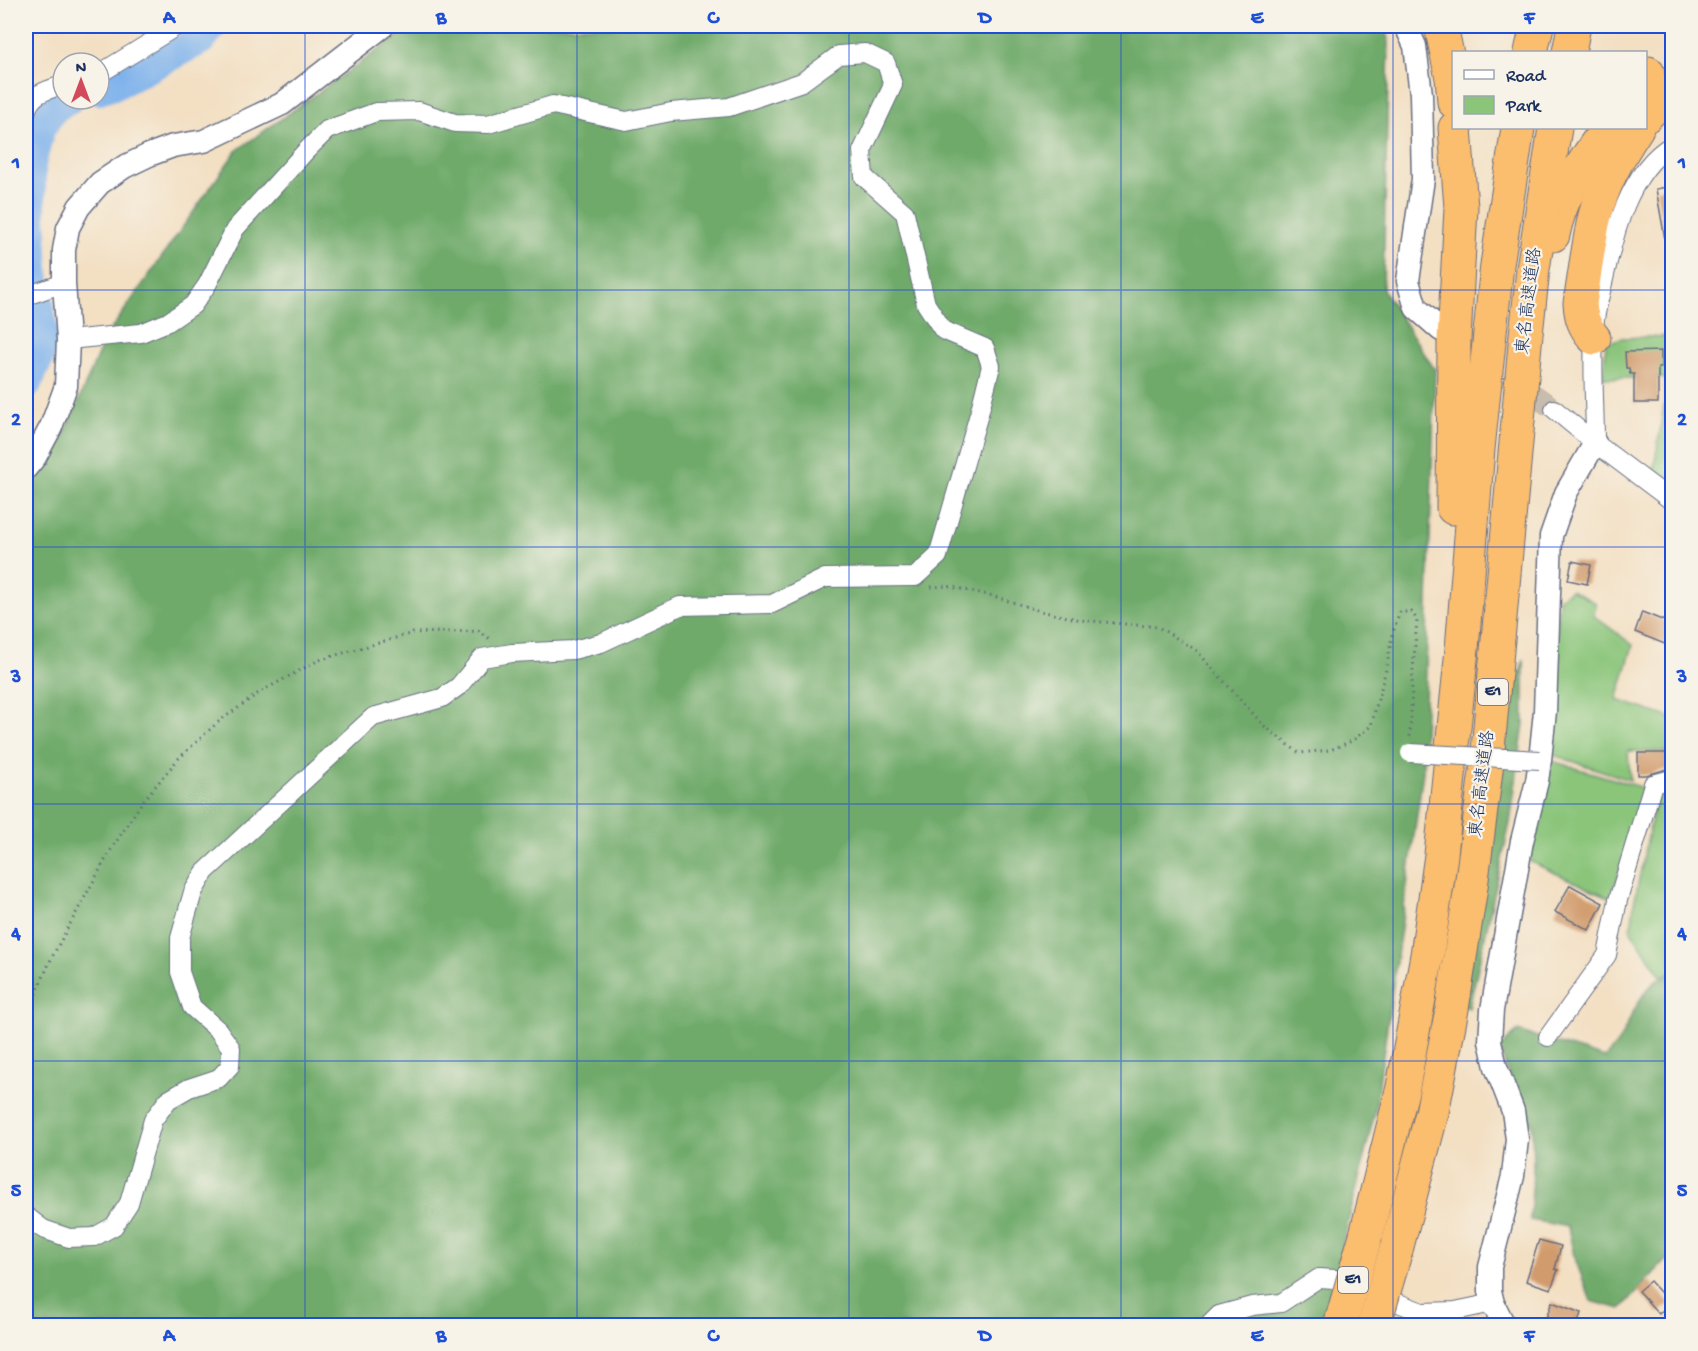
<svg xmlns="http://www.w3.org/2000/svg" width="1698" height="1351" viewBox="0 0 1698 1351" font-family="'Gochi Hand','Klee One',sans-serif">
<style>
.green{fill:#8ac57a;stroke:#527a6c;stroke-width:1.5}
.forest{fill:#6faa6a;stroke:#456c64;stroke-width:1.5}
.lines{fill:none;stroke-linecap:round;stroke-linejoin:round}
.river{stroke:#7fb2ec;stroke-width:30}
.building{fill:#d19b6d}
.tertiary-tunnel{stroke:#c8bcae;stroke-width:22;stroke-dasharray:22 11;stroke-linecap:butt}
.minor-casing{stroke:#676d81;stroke-width:20}
.tertiary-casing{stroke:#676d81;stroke-width:25}
.motorway-casing{stroke:#676d81;stroke-width:35}
.path{stroke:#676d81;stroke-width:3;stroke-dasharray:1.5 4.5;stroke-linecap:butt}
.minor{stroke:#fff;stroke-width:18}
.tertiary{stroke:#fff;stroke-width:22}
.motorway{stroke:#fbbd6e;stroke-width:33}
.minor-bridge-casing{stroke:#676d81;stroke-width:20;stroke-linecap:butt}
.motorway-bridge-casing{stroke:#676d81;stroke-width:35;stroke-linecap:butt}
.minor-bridge{stroke:#fff;stroke-width:18}
.motorway-bridge{stroke:#fbbd6e;stroke-width:33}
.grid{fill:none;stroke:#1d4ed8;stroke-width:1.5;stroke-opacity:0.55}
.labels{text-anchor:middle;dominant-baseline:central;stroke-width:4.5;stroke-linejoin:round;paint-order:stroke}
.shield{fill:#f7f3e8;stroke:#5d6a87;stroke-width:1.5}
.shield-label{font-size:16px;font-weight:bold;fill:#1b2f5e}
.street-label{font-size:18px;fill:#1b2f5e;stroke:#f7f3e8}
.neatline{fill:none;stroke:#1d4ed8;stroke-width:2}
.grid-label{font-size:20px;text-anchor:middle;font-weight:bold;fill:#1d4ed8}
</style>
<rect width="100%" height="100%" fill="#f7f3e8"/>
<filter id="ink" filterUnits="userSpaceOnUse"><feTurbulence type="fractalNoise" baseFrequency=".0167" numOctaves="2"/><feDisplacementMap in="SourceGraphic" scale="12" xChannelSelector="R" yChannelSelector="G"/><feConvolveMatrix kernelMatrix="1 2 1 2 8 2 1 2 1" color-interpolation-filters="sRGB"/></filter>
<filter id="wash" filterUnits="userSpaceOnUse"><feTurbulence type="fractalNoise" baseFrequency=".008" numOctaves="4" result="noise"/><feDisplacementMap in="SourceGraphic" scale="24" xChannelSelector="R" yChannelSelector="G"/><feGaussianBlur stdDeviation="1.35" result="paint"/><feColorMatrix in="noise" values="0 0 0 0 0 0 0 0 0 0 0 0 0 0 0 0 0 1.4 0 .05"/><feComposite in="paint" operator="in"/></filter>
<g filter="url(#wash)">
<rect width="100%" height="100%" fill="#f3dfc2"/>
<g class="green">
<polygon points="1672,336 1672,494 1652,479 1665,400 1665,378 1603,378 1606,343 1622,338"/>
<polygon points="1571,590 1596,603 1594,616 1633,645 1617,700 1672,718 1672,752 1628,751 1630,780 1550,754 1559,598"/>
<polygon points="1545,759 1651,790 1610,898 1529,861"/>
<polygon points="1670,785 1672,785 1672,972 1661,976 1631,931 1634,903 1657,793"/>
</g>
<g class="forest">
<polygon points="412,26 1383,26 1389,41 1383,290 1435,370 1423,772 1375,1112 1331,1293 1320,1325 26,1325 26,490 59,447 105,338 236,151"/>
<polygon points="1524,659 1524,724 1510,823 1469,1008 1464,1006 1505,722"/>
<path d="M1672,974V1259L1665,1261L1621,1309L1591,1301L1574,1256L1568,1227L1530,1220L1533,1171L1532,1125L1509,1076L1499,1048L1518,1031L1605,1058C1610,1052 1616,1046 1620,1039C1633,1015 1643,980 1672,974Z"/>
</g>
<g class="lines">
<g class="river">
<polyline points="99,90 119,83 201,40 212,26"/>
<polyline points="26,385 45,345 34,271 31,217 31,164 40,129 53,109 69,99"/>
</g>
</g>
<g id="blocks">
<g class="building">
<polygon points="1672,186 1672,239 1665,239 1656,189"/>
<polygon points="1661,351 1661,368 1658,368 1658,403 1634,403 1634,374 1630,374 1629,368 1626,368 1625,352"/>
<polygon points="1572,561 1591,565 1587,584 1568,580"/>
<polygon points="1642,612 1672,624 1672,647 1635,632"/>
<polygon points="1638,753 1671,753 1671,768 1646,775 1638,775"/>
<polygon points="1570,885 1603,903 1589,930 1555,912"/>
<polygon points="1539,1240 1561,1246 1555,1269 1558,1270 1551,1289 1526,1281"/>
<polygon points="1650,1281 1670,1303 1659,1314 1638,1291"/>
<polygon points="1552,1302 1581,1313 1577,1326 1557,1326 1545,1321"/>
</g>
</g>
</g>
<g filter="url(#ink)">
<use href="#blocks" fill-opacity="0" stroke="#676d81" stroke-width="1.5"/>
<g class="lines">
<polyline class="tertiary-tunnel" points="1478,356 1554,409"/>
<defs>
<g id="minor">
<polyline points="99,74 177,26"/>
<path d="M26,113C30,94 46,90 63,85"/>
<polyline points="26,296 64,283"/>
<polyline points="1554,409 1595,443 1672,501"/>
<path d="M1595,443C1595,402 1591,360 1595,319C1597,306 1601,292 1604,279C1614,234 1629,170 1672,145"/>
<polyline points="1548,1037 1607,955 1618,900 1653,784 1672,779"/>
<polyline points="26,1216 43,1229 69,1238 94,1237 114,1226 129,1203 153,1120 168,1100 189,1088 219,1078 230,1066 231,1048 218,1030 192,1007 180,972 180,938 193,892 205,872 373,717 442,698 459,686 482,658 512,653 573,650 601,643 680,606 772,604 825,578 915,577 938,556 979,414 991,366 985,348 943,330 926,304 905,213 864,177 862,151 893,85 886,63 865,53 839,55 802,82 729,107 671,112 626,121 553,105 488,124 455,123 419,111 376,112 327,130 305,152 235,229 207,285 193,305 168,322 141,333 68,340"/>
<polyline points="1208,1326 1219,1315 1252,1306 1281,1303 1319,1278 1335,1279 1422,1312 1455,1311 1493,1303"/>
</g>
<g id="tertiary">
<polyline points="1406,26 1415,46 1421,94 1423,179 1408,281 1416,308 1441,330"/>
<polyline points="26,468 35,457 51,427 66,386 68,340 64,283 64,250 68,228 79,207 100,183 124,167 149,155 173,146 204,141 282,104 383,26"/>
<polyline points="1506,1326 1503,1323 1493,1303 1490,1291 1490,1267 1513,1176 1517,1139 1513,1111 1496,1067 1490,1041 1492,1010 1522,841 1537,781 1540,760 1545,711 1551,536 1566,493 1595,443"/>
</g>
<g id="motorway">
<polyline points="1441,26 1452,78 1454,102"/>
<polyline points="1531,52 1537,26"/>
<polyline points="1569,52 1574,26"/>
<polyline points="1646,77 1648,73"/>
<polyline points="1646,116 1672,89"/>
<path d="M1553,235C1560,197 1585,158 1608,128"/>
<path d="M1594,338C1584,326 1581,318 1580,303C1585,274 1588,244 1595,215C1603,183 1619,155 1637,128"/>
<polyline points="1453,508 1454,340 1461,208 1455,128"/>
<polyline points="1366,1235 1403,1087 1427,955 1441,855 1462,649 1478,449 1497,265 1518,128"/>
<polyline points="1396,1250 1432,1113 1452,1009 1471,887 1486,771 1525,344 1533,269 1555,128"/>
</g>
</defs>
<use href="#minor" class="minor-casing"/>
<use href="#tertiary" class="tertiary-casing"/>
<use href="#motorway" class="motorway-casing"/>
<g class="path">
<polyline points="931,587 947,586 993,596 1040,611 1081,620 1158,627 1196,650 1263,725 1299,753 1330,750 1352,741 1371,726 1387,666 1392,635 1400,612 1412,612 1417,620 1412,683 1410,738"/>
<polyline points="26,1016 52,957 109,853 142,802 179,758 217,723 260,692 319,660 413,633 479,631 490,639"/>
</g>
<use href="#minor" class="minor"/>
<use href="#tertiary" class="tertiary"/>
<use href="#motorway" class="motorway"/>
<defs>
<polyline id="minor-bridge" points="1410,753 1540,760"/>
<g id="motorway-bridge">
<polyline points="1340,1326 1366,1235"/>
<polyline points="1374,1326 1396,1250"/>
</g>
</defs>
<use href="#minor-bridge" class="minor-bridge-casing"/>
<use href="#motorway-bridge" class="motorway-bridge-casing"/>
<use href="#minor-bridge" class="minor-bridge"/>
<use href="#motorway-bridge" class="motorway-bridge"/>
</g>
</g>
<path class="grid" d="M305,26V1326M577,26V1326M849,26V1326M1121,26V1326M1393,26V1326M26,290H1672M26,547H1672M26,804H1672M26,1061H1672"/>
<g class="labels">
<g class="shield">
<rect x="1478" y="679" width="30" height="26" rx="4.5"/>
<rect x="1338" y="1267" width="30" height="26" rx="4.5"/>
</g>
<g class="shield-label">
<text x="1493" y="692">E1</text>
<text x="1353" y="1280">E1</text>
</g>
<g class="street-label">
<text transform="translate(1530 301) rotate(-83)">東名高速道路</text>
<text transform="translate(1483 784) rotate(-83)">東名高速道路</text>
</g>
</g>
<rect width="1698" height="1351" fill="none" stroke="#f7f3e8" stroke-width="66"/>
<rect x="1452" y="51" width="195" height="78" fill="#f7f3e8" stroke="#9fa5b1" stroke-width="1.5"/>
<rect x="1464" y="70" width="30" height="9" fill="#ffffff" stroke="#9fa5b1" stroke-width="1.5"/>
<text x="1506" y="81" font-size="18" fill="#1b2f5e">Road</text>
<rect x="1464" y="96" width="30" height="18" fill="#8ac57a" stroke="#9fa5b1" stroke-width="1.5"/>
<text x="1506" y="111" font-size="18" fill="#1b2f5e">Park</text>
<g transform="translate(81 81)"><circle r="28" fill="#f7f3e8" stroke="#9fa5b1" stroke-width="1.5"/>
<path d="M0-4.5L10 22L0 15L-10 22Z" fill="#d1495b"/>
<text y="-9" font-size="16" font-weight="bold" text-anchor="middle" fill="#1b2f5e">N</text>
</g>
<rect x="33" y="33" width="1632" height="1285" class="neatline"/>
<g class="grid-label">
<text x="169" y="23">A</text>
<text x="441" y="23">B</text>
<text x="713" y="23">C</text>
<text x="985" y="23">D</text>
<text x="1257" y="23">E</text>
<text x="1529" y="23">F</text>
<text x="16" y="168">1</text>
<text x="1682" y="168">1</text>
<text x="16" y="425">2</text>
<text x="1682" y="425">2</text>
<text x="16" y="682">3</text>
<text x="1682" y="682">3</text>
<text x="16" y="939">4</text>
<text x="1682" y="939">4</text>
<text x="16" y="1196">5</text>
<text x="1682" y="1196">5</text>
<text x="169" y="1341">A</text>
<text x="441" y="1341">B</text>
<text x="713" y="1341">C</text>
<text x="985" y="1341">D</text>
<text x="1257" y="1341">E</text>
<text x="1529" y="1341">F</text>
</g>
</svg>
